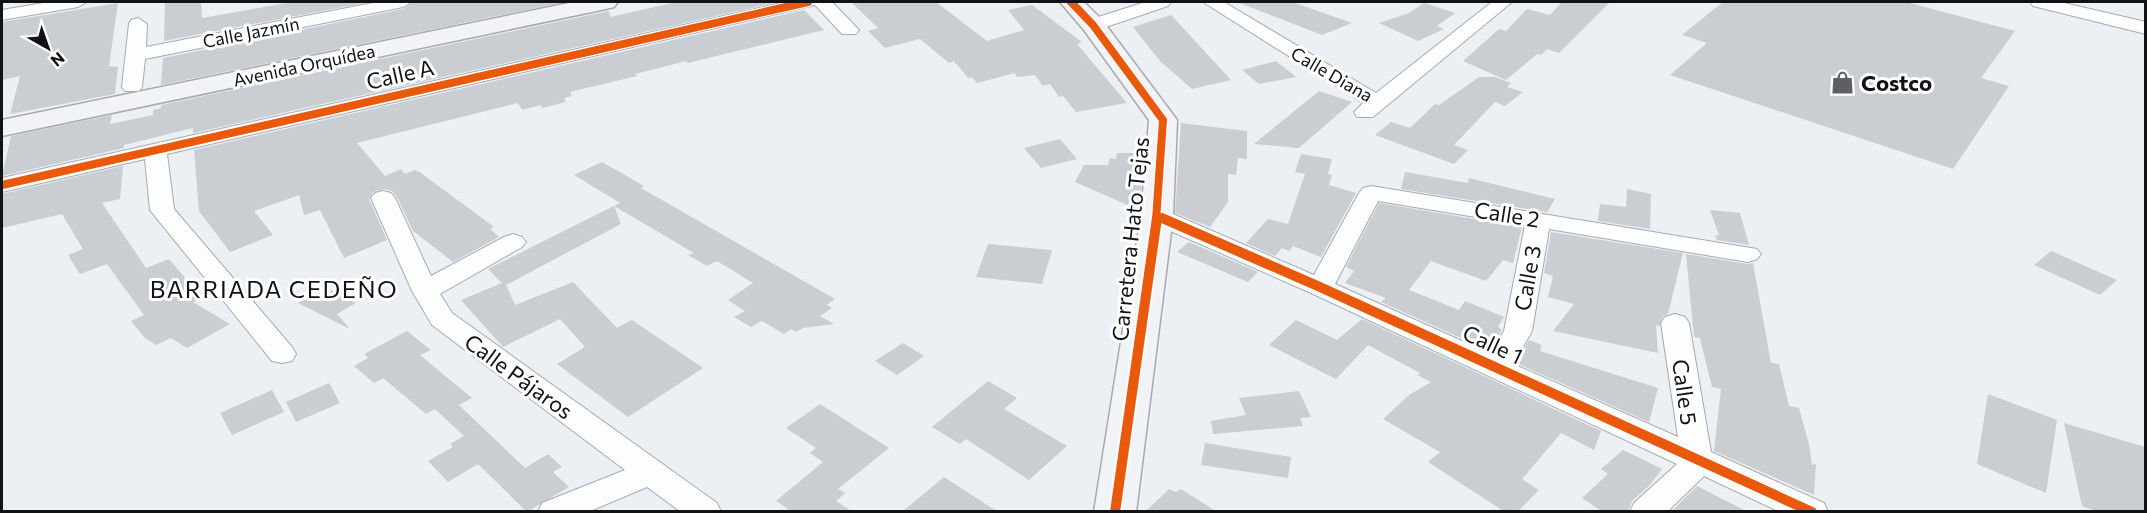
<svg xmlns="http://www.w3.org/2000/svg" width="2147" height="513" viewBox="0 0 2147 513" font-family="Commissioner,sans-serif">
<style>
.building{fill:#cacdd1}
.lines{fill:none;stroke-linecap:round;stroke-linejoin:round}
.street-casing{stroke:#a8aaae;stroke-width:2}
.secondary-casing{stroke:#a8aaae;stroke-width:3}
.street{fill:#fcfdfd;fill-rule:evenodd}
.secondary{fill:#f1f3f7;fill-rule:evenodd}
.cycleway-far1-casing{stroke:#fff;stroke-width:10}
.cycleway-casing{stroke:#fff;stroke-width:14}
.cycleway-far1{stroke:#e8590c;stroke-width:8}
.cycleway{stroke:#e8590c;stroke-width:10}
.labels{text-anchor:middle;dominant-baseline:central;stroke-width:6;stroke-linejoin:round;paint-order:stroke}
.far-street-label{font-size:18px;fill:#101215;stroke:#fff}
.street-label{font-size:22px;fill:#101215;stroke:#fff}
.poi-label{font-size:22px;font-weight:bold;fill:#101215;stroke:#fff;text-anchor:start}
.neighbourhood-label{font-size:24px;letter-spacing:1.5px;fill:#101215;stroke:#fff}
</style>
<rect width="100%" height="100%" fill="#eceff4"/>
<g class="building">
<polygon points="165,2 201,2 202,18 293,2 369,2 164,41"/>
<polygon points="414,2 565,2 161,85 163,58 403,9"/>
<polygon points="677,2 778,2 193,133 193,128 124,145 124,148 2,176 11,136 112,115 110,124 153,115 153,110 161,108 161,105 609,11 610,17"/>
<polygon points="851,2 936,2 987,41 1024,30 1008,10 1032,5 1082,42 1077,44 1127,103 1076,112 1063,96 1059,97 1050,84 1043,86 1035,75 1017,77 1015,73 977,83 972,77 968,78 954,61 949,63 920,39 885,48 868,31 878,28"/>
<polygon points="1237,2 1295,3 1352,23 1322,35"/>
<polygon points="1562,2 1610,2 1559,53 1547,49 1541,55 1537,54 1506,80 1463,61 1499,29 1506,31 1527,9 1550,15"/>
<polygon points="1723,2 1906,2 2015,31 1981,78 2009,86 1953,169 1670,75 1707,43 1682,35"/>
<polygon points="118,3 109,66 118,67 115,94 10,114 20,76 2,80 2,22"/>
<polygon points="1424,3 1455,13 1437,26 1444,29 1418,41 1379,23 1409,13"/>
<polygon points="804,10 824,30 688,63 686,61 635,74 637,76 570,92 572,96 564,98 566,102 542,108 541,105 522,110 518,103 357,143 385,176 401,169 405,174 415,170 421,173 494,227 490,229 499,237 453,262 413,231 397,197 392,191 384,189 373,192 369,199 387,240 344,258 320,210 304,215 299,195 254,211 273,235 230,252 199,211 194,150"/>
<polygon points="1171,15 1231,80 1192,89 1160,61 1133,27"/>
<polygon points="1276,61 1296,77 1259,84 1242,70"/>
<polygon points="1479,77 1495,77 1511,83 1507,87 1523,92 1505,106 1495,102 1454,145 1468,150 1454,164 1375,135 1391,122 1410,128 1435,104 1439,105"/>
<polygon points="1319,91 1352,102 1299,148 1254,144"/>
<polygon points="1181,123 1247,131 1247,159 1238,158 1236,175 1228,174 1228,202 1210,227 1175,213"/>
<polygon points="1060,139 1077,159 1041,168 1024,148"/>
<polygon points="1117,153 1144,153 1139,210 1075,182 1084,165 1108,165 1110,158 1116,159"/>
<polygon points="1301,154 1332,159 1328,174 1332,175 1329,185 1356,193 1321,257 1293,246 1289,251 1282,248 1275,256 1246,243 1268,219 1288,224 1305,174 1295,172"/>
<polygon points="602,162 644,186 641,188 835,299 827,305 832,308 820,316 834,324 803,328 796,332 791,329 784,334 762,321 751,327 734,317 745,311 728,300 753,283 717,261 707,266 688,255 694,253 614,206 621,224 506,285 515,305 573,282 617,328 632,320 703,368 628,417 557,364 585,347 560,319 503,347 461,300 502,283 488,269 620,203 574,175"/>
<polygon points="123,166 120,199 102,203 146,268 169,259 202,298 193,302 230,324 187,348 171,338 156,345 144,337 131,321 144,315 107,264 80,274 68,255 83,249 62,214 2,228 2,194"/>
<polygon points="1405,172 1468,183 1469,178 1555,199 1547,212 1401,189"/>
<polygon points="1627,189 1651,194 1650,229 1598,221 1600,204 1626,207"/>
<polygon points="1379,203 1522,227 1513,263 1503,260 1486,281 1431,261 1409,290 1459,310 1465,301 1504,317 1498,327 1502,330 1490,351 1381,302 1386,298 1345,283 1354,271 1346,267"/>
<polygon points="1710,210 1740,213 1749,245 1717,240 1715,235 1719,235"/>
<polygon points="1551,232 1683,253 1668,314 1663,316 1659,326 1656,325 1658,353 1553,331 1574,304 1548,297 1553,276 1544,273"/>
<polygon points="1189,242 1258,272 1248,282 1177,252"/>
<polygon points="988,244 1052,250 1042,284 976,277"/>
<polygon points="2051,251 2117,280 2100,295 2034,265"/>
<polygon points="1686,254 1748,264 1753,263 1771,363 1779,364 1789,406 1799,408 1809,444 1812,465 1816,464 1814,495 1714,451 1721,389 1712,387 1700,338 1694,337"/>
<polygon points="324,287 356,303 337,314 350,329 298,303 319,291 329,303"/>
<polygon points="1362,319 1601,431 1594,450 1561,433 1522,479 1539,490 1517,512 1505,512 1428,462 1440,452 1383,419 1409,395 1431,382 1417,375 1420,373 1368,345 1336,379 1269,345 1296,320 1337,340"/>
<polygon points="407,331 431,350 420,355 472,398 459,405 525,468 548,454 562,467 553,472 569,487 527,512 478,464 448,482 428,461 453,447 450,444 464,436 435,409 426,414 383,378 374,383 354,366 368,358 364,354"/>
<polygon points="1529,340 1542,345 1540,351 1658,388 1649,422 1516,363"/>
<polygon points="903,343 924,356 897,375 875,361"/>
<polygon points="988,381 1017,398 1004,409 1067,446 1029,480 966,439 960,444 932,427"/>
<polygon points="329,383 340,403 296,422 286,402"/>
<polygon points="272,390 284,412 232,435 220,413"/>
<polygon points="1299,391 1311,417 1300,418 1303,426 1213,434 1211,421 1246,415 1239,398"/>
<polygon points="1988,394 2057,420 2046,493 1977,464"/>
<polygon points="820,404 889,448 838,489 845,493 836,501 853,512 792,512 776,501 823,462 810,453 816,448 786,428"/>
<polygon points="2064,423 2145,447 2145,512 2099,512 2082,506"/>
<polygon points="1205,443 1291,457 1288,478 1201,465"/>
<polygon points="1623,450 1662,469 1650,485 1632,501 1628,512 1603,512 1582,498 1608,474 1601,469"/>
<polygon points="944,477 998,512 902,512"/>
<polygon points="1697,486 1701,488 1748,512 1671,512"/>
<polygon points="1169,489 1176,492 1181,489 1217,512 1145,512"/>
</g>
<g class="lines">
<defs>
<g id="street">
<polygon points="49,2 87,2 78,7 2,20 2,10"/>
<polygon points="378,2 412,2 403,7 145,59 142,87 139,91 125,91 122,87 129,24 131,20 138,18 147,24 146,47"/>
<polygon points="786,2 832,2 859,30 856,34 842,34 815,5 167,154 174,209 292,347 296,354 292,361 282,363 272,361 150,210 145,159 2,192 2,178"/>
<polygon points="1145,2 1171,2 1168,6 1100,29 1086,29 1084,25 1086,21"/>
<polygon points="1203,2 1224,2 1376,93 1492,2 1512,2 1373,117 1357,117 1354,112 1363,103"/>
<polygon points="2030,2 2060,2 2146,22 2146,34 2033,6"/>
<path d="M1371,186L1757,249L1761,254L1757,259L1748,262L1549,229L1532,331L1513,364L1678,437L1661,323L1665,317L1675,314L1685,317L1689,323L1711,452L1824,503L1828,512H1780L1704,476L1667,512H1630L1634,503L1677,464L1311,293L1148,221L1145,216L1148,211L1157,209L1166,211L1314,275L1359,193L1363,188ZM1378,201L1525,225L1504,331L1491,354L1335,284Z"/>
<polygon points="383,191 391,193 395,198 431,276 504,237 513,234 522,237 526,242 522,247 440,294 452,313 717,503 721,512 681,512 647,487 588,512 538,512 542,503 625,470 432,325 412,291 371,198 375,193"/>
</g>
<g id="secondary">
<polygon points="574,2 618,2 614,7 606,9 2,136 2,120"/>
<polygon points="1060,2 1084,2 1102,20 1177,120 1173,216 1136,512 1094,512 1141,216 1149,120 1084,30"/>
</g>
</defs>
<use href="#street" class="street-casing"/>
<use href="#secondary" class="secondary-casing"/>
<use href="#street" class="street"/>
<use href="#secondary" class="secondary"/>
<defs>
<g id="cycleway-far1">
<polyline points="1071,2 1093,25 1163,120 1156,220"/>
<polyline points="2,185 808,2"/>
<polyline points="1157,216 1165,220"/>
</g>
<g id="cycleway">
<polyline points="1162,218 1320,287 1812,512"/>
<polyline points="1115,512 1157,218"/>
</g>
</defs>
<use href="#cycleway-far1" class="cycleway-far1-casing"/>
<use href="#cycleway" class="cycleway-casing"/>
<use href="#cycleway-far1" class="cycleway-far1"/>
<use href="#cycleway" class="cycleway"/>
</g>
<defs>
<symbol id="shop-bare" viewBox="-9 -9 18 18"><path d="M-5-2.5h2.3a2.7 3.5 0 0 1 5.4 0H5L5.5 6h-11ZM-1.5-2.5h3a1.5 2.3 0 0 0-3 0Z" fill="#5d5f63" stroke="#fff" stroke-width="2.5" paint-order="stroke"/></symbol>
</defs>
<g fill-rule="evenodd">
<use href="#shop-bare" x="1826" y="66" width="33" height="33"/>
</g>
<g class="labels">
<g class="far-street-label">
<text transform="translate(251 32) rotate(-11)">Calle Jazmín</text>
<text transform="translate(304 65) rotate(-12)">Avenida Orquídea</text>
<text transform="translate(1332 74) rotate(30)">Calle Diana</text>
</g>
<g class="street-label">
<text transform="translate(400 74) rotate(-13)">Calle A</text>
<text transform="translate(1507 214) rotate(9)">Calle 2</text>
<text transform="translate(1130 239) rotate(-84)">Carretera Hato Tejas</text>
<text transform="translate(1527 278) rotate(-80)">Calle 3</text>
<text transform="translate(1493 344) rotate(25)">Calle 1</text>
<text transform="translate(519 376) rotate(36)">Calle Pájaros</text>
<text transform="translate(1685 392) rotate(82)">Calle 5</text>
</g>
<g class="poi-label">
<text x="1861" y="82">Costco</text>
</g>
<g class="neighbourhood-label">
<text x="274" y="288">BARRIADA CEDEÑO</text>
</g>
</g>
<rect width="2147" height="513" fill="none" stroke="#101215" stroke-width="6"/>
<g transform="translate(48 48) rotate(140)" stroke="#ffffff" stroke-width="4.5" paint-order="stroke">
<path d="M0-4.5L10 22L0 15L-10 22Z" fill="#101215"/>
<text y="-9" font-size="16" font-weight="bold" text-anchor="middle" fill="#101215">N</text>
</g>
</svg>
